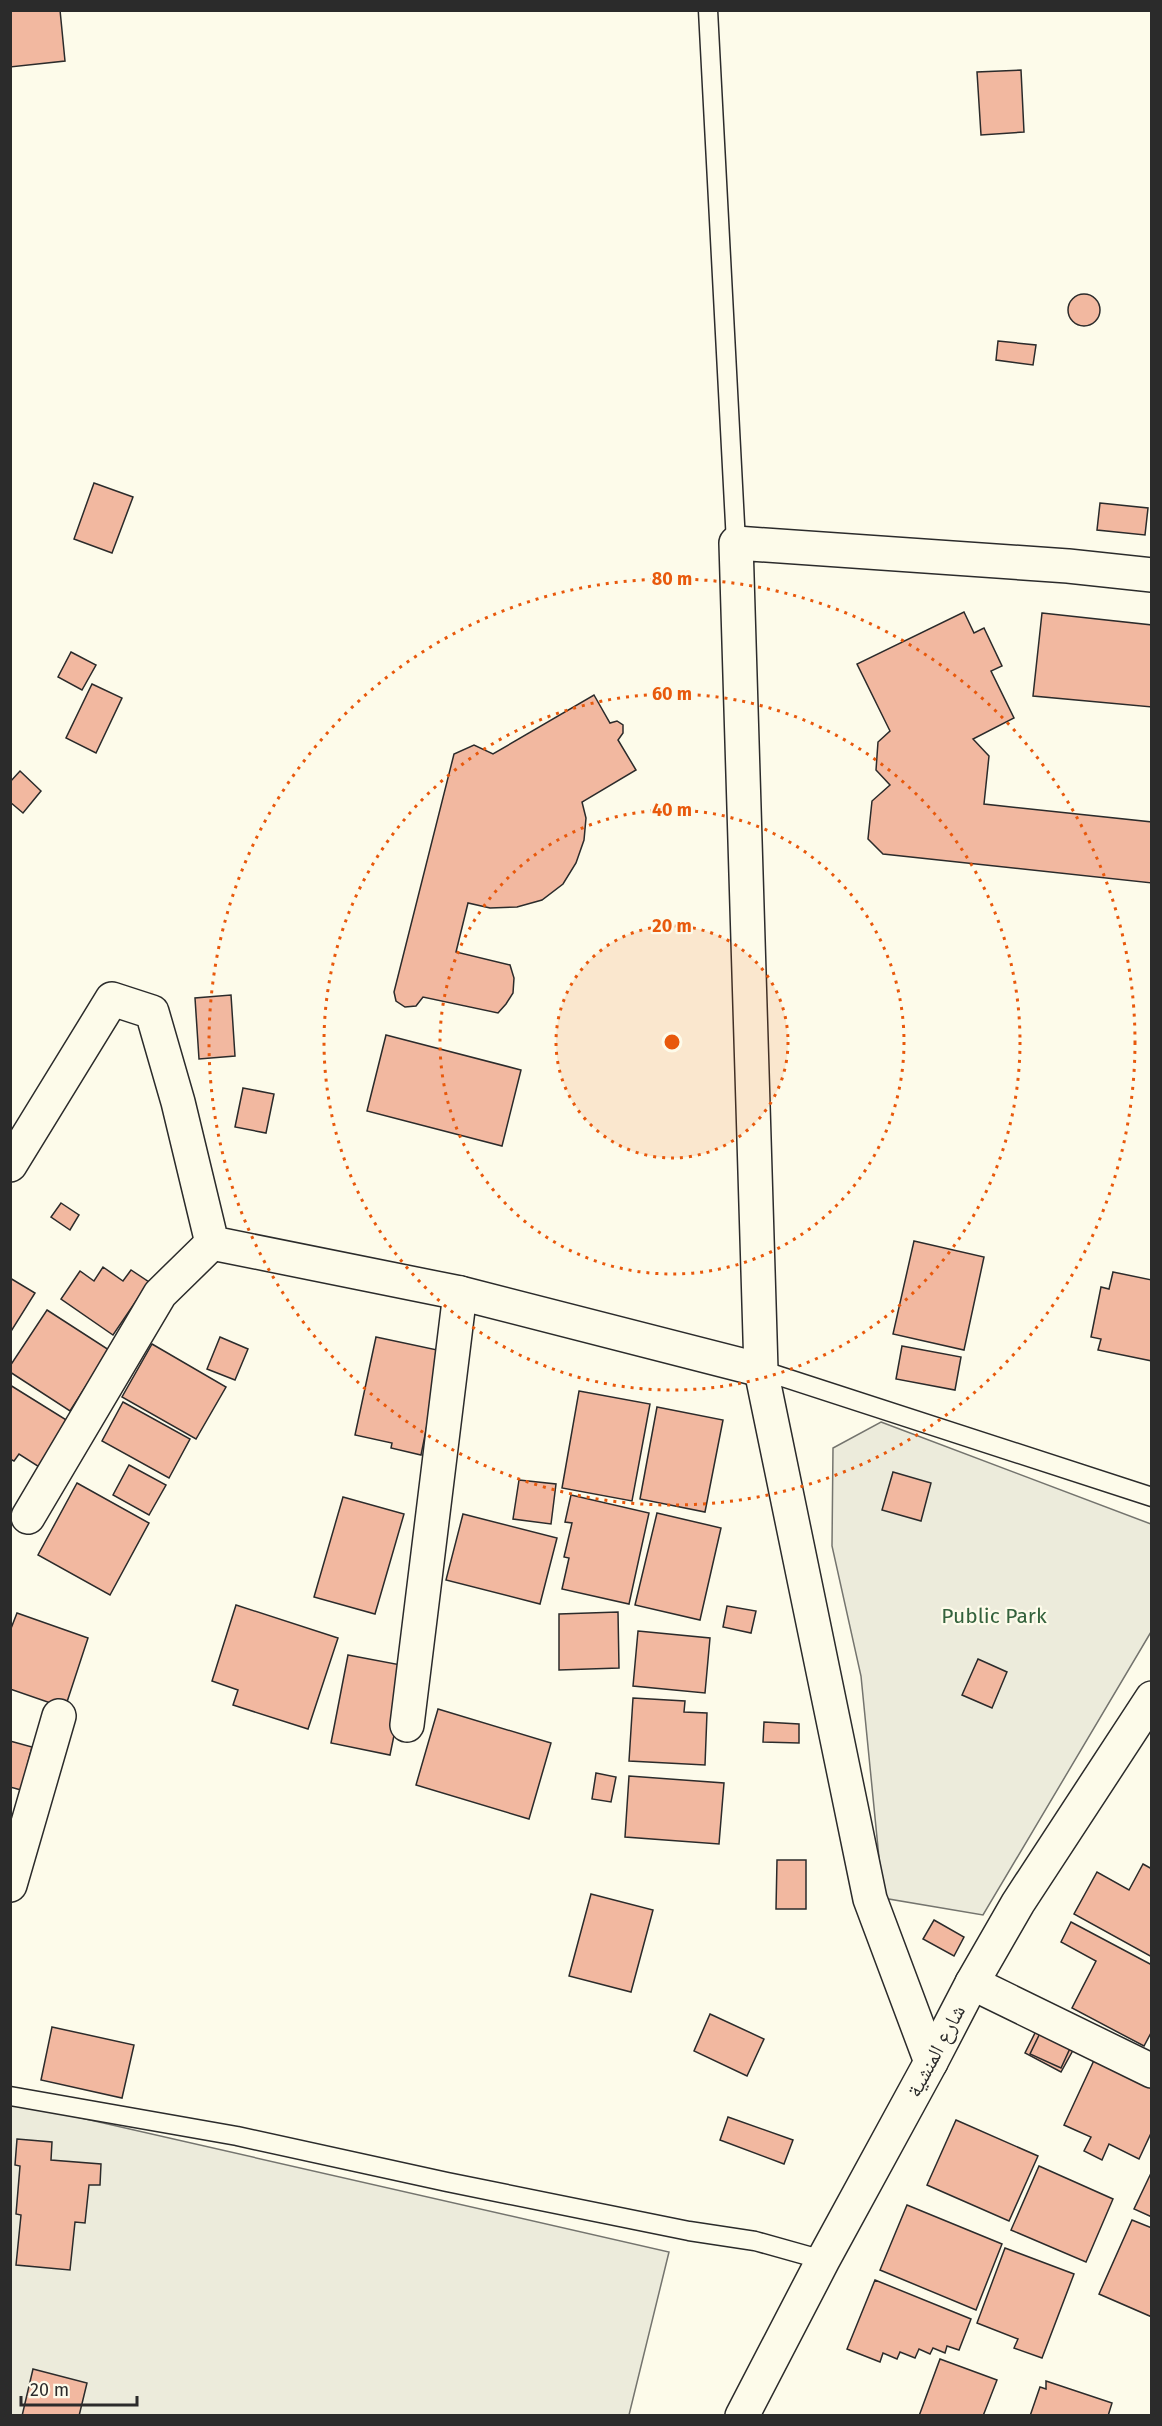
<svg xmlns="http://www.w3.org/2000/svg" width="1162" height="2426" viewBox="0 0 1162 2426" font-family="'Fira Sans','Noto Naskh Arabic',sans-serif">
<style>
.green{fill:#ecebdb;stroke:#74746e;stroke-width:1.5}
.building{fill:#f2b8a0;stroke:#2b2b2b;stroke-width:1.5}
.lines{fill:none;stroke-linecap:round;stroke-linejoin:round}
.service-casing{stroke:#2b2b2b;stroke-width:21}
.minor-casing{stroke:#2b2b2b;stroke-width:36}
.service{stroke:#fdfbea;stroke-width:18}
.minor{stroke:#fdfbea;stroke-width:33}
.ring{fill:none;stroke:#e8590c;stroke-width:3;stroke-dasharray:3 6}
.labels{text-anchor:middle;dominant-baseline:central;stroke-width:4.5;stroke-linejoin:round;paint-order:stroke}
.park-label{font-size:21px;fill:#34623c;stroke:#fdfbea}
.street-label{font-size:21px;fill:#2b2b2b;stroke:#fdfbea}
.centre{fill:#e8590c;stroke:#fdfbea;stroke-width:3}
.ring-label{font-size:18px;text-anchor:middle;font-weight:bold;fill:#e8590c;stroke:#fdfbea;stroke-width:4.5;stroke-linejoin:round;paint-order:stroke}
</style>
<rect width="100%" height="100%" fill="#fdfbea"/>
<g class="green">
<polygon points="881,1422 1151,1524 1151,1632 983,1915 883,1898 861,1676 832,1546 833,1448"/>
<polygon points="11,2102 669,2252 629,2415 11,2416"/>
</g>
<g class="building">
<polygon points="10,10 60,10 65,61 10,67"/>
<polygon points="1021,70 1024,132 981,135 977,72"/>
<circle cx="1084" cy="310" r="16"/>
<polygon points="998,341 1036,345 1033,365 996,360"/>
<polygon points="94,483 133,497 112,553 74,539"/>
<polygon points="1100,503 1148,508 1145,535 1097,530"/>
<polygon points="964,612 974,633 984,628 1002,666 991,671 1014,718 973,739 989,756 984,804 1152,822 1152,883 883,854 868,839 872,801 890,785 876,770 878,742 890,731 857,664"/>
<polygon points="1042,613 1152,625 1152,707 1033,696"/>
<polygon points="71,652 96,665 82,690 58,677"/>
<polygon points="92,684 122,698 96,753 66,738"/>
<polygon points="594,695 610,723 617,721 623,725 623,733 618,740 636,770 582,802 586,818 584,840 576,863 563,884 542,900 517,907 490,908 468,903 456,952 510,965 514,978 513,993 506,1004 498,1013 423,997 416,1006 405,1007 396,1001 394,992 454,754 474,745 493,754"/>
<polygon points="20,771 41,791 23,813 10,802 10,782"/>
<polygon points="231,995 235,1056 199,1059 195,998"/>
<polygon points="386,1035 521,1070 502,1146 367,1111"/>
<polygon points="243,1088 274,1094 266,1133 235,1127"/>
<polygon points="61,1203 79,1215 70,1230 51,1217"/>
<polygon points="914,1241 984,1257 964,1350 893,1334"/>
<polygon points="103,1267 123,1281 131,1270 149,1282 113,1335 61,1299 80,1271 94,1281"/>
<polygon points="1113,1272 1152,1280 1152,1361 1098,1350 1101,1339 1091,1337 1101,1287 1109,1289"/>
<polygon points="10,1278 35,1293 10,1333"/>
<polygon points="47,1310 109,1350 70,1411 10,1372 10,1366"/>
<polygon points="220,1337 248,1349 235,1380 207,1369"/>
<polygon points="376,1337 442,1351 421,1455 391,1448 392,1443 355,1435"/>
<polygon points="152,1344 226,1387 196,1439 122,1397"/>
<polygon points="902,1346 961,1357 955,1390 896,1379"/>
<polygon points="10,1385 76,1426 47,1472 19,1454 14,1461 10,1459"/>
<polygon points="579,1391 650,1404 632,1501 562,1488"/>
<polygon points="123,1402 190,1439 169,1478 102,1441"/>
<polygon points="657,1407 723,1420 705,1512 640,1499"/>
<polygon points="129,1465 166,1485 149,1515 113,1495"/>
<polygon points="893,1472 931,1483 921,1521 882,1510"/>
<polygon points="519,1480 556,1484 551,1524 513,1519"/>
<polygon points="77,1483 149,1523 110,1595 38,1555"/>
<polygon points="571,1495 649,1513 629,1604 562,1589 569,1558 564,1557 572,1523 565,1522"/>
<polygon points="343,1497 404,1514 375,1614 314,1597"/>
<polygon points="657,1513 721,1528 700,1620 635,1605"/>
<polygon points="463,1514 557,1538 540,1604 446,1580"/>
<polygon points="236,1605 338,1638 308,1729 233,1705 238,1690 212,1681"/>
<polygon points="727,1606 756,1611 751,1633 723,1627"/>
<polygon points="618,1612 619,1668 559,1670 559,1614"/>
<polygon points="17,1613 88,1638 65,1708 10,1689 10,1631"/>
<polygon points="638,1631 710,1638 705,1693 633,1686"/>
<polygon points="348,1655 401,1665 392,1709 399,1711 390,1755 331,1743"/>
<polygon points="978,1659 1007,1672 992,1708 962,1695"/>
<polygon points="633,1698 685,1701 684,1712 707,1713 705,1765 629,1761"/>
<polygon points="438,1709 551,1743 529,1819 416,1785"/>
<polygon points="764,1722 799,1724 799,1743 763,1742"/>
<polygon points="10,1741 32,1747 21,1790 10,1787"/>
<polygon points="596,1773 616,1777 611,1802 592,1799"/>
<polygon points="629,1776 724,1783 719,1844 625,1837"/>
<polygon points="777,1860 806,1860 806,1909 776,1909"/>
<polygon points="1143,1864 1152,1869 1152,1957 1074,1914 1097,1872 1129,1890"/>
<polygon points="591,1894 653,1910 631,1992 569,1976"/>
<polygon points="934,1920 964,1937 954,1956 923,1939"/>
<polygon points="1071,1922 1152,1965 1152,2031 1144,2046 1072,2008 1096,1961 1061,1942"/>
<polygon points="710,2014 764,2039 747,2076 694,2051"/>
<polygon points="1040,2023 1077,2043 1061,2072 1025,2053"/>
<polygon points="52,2027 134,2045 122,2098 41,2080"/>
<polygon points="1042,2029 1072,2044 1061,2068 1030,2054"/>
<polygon points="1096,2056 1152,2082 1152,2131 1139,2159 1109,2144 1102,2160 1084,2151 1091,2137 1064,2125"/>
<polygon points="728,2117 793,2140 784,2164 720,2140"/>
<polygon points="956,2120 1038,2156 1009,2221 927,2185"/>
<polygon points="17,2139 52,2142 51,2160 101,2164 100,2185 89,2185 85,2223 75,2222 70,2270 16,2265 21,2215 16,2214 20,2166 15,2165"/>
<polygon points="1039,2166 1113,2199 1086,2262 1011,2230"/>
<polygon points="1152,2171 1152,2217 1134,2209"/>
<polygon points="907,2205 1002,2244 976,2310 880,2270"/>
<polygon points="1132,2220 1152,2228 1152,2317 1099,2294"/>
<polygon points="1005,2248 1074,2274 1042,2358 1014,2348 1018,2339 977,2323"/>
<polygon points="875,2280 971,2319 959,2350 947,2346 945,2353 933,2348 930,2354 919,2349 915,2358 900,2352 897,2359 883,2353 880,2362 847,2349"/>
<polygon points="940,2359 997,2380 983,2416 919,2416"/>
<polygon points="33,2369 87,2383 79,2416 22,2416"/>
<polygon points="1046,2381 1112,2403 1108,2416 1030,2416 1040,2387 1046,2389"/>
</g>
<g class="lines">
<defs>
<g id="service">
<polyline points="708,10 736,543"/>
<polyline points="761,1370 1152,1497"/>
<polyline points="10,2096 237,2136 447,2182 689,2231 755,2241 823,2260"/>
</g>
<g id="minor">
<polyline points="10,1165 112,999 152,1012 178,1102 212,1243 460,1293 761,1370"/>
<polyline points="28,1517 160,1294 212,1243"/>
<polyline points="407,1725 460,1293"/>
<polyline points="10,1885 59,1716"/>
<polyline points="972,1983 1152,2071"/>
<polyline points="931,2062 870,1899 761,1370 736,543 1068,566 1152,575"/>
<polyline points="742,2416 823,2260 931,2062 972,1983 1018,1903 1152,1698"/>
</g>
</defs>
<use href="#service" class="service-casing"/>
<use href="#minor" class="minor-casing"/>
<use href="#service" class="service"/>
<use href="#minor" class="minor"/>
</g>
<circle cx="672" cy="1042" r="116" fill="#e8590c" fill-opacity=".12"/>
<g class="ring">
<circle cx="672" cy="1042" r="116"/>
<circle cx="672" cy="1042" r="232"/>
<circle cx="672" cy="1042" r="348"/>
<circle cx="672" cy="1042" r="463"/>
</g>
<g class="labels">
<g class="park-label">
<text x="994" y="1616">Public Park</text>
</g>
<g class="street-label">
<text transform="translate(936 2051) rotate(-62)">شارع المنشية</text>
</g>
</g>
<circle cx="672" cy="1042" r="9" class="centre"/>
<g class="ring-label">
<text x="672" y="585">80 m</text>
<text x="672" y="700">60 m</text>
<text x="672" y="816">40 m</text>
<text x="672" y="932">20 m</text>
</g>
<rect width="1162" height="2426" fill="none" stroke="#2b2b2b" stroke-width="24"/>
<path d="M21 2396v9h116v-9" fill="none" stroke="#2b2b2b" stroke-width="3"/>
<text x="30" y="2396" font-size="18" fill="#2b2b2b" stroke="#fdfbea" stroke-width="4.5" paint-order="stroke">20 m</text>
</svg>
